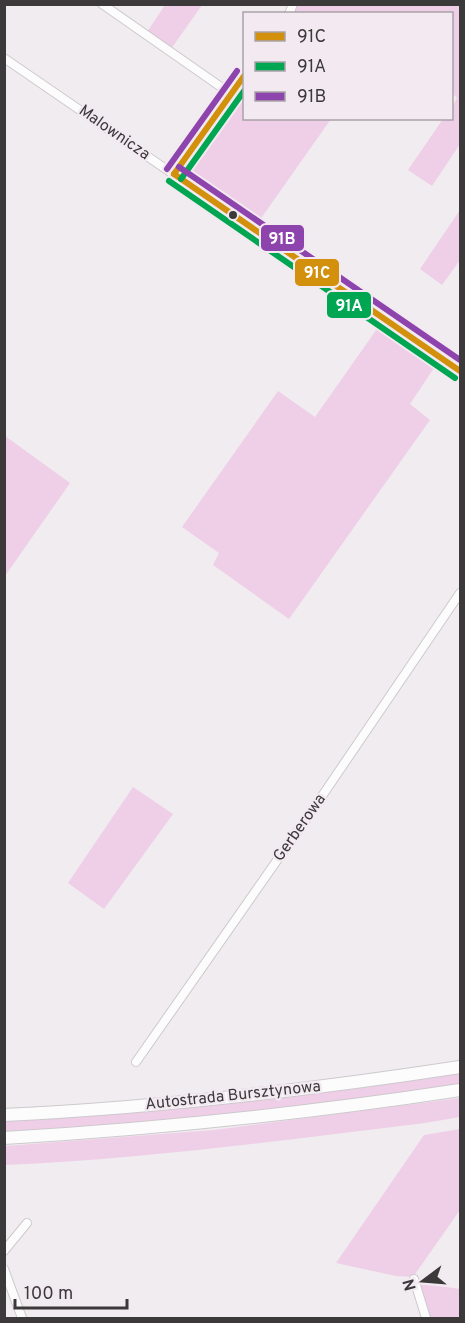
<svg xmlns="http://www.w3.org/2000/svg" width="465" height="1323" viewBox="0 0 465 1323" font-family="Overpass,sans-serif">
<style>
.green{fill:#efcfe8}
.lines{fill:none;stroke-linecap:round;stroke-linejoin:round}
.minor-casing{stroke:#cdc9cc;stroke-width:10}
.highway-casing{stroke:#cdc9cc;stroke-width:14}
.minor{stroke:#fdfcfd;stroke-width:8}
.highway{stroke:#fdfcfd;stroke-width:12}
.bus-1-casing{stroke:#f2eaf0;stroke-width:10}
.bus-2-casing{stroke:#f2eaf0;stroke-width:10}
.bus-3-casing{stroke:#f2eaf0;stroke-width:10}
.bus-1{stroke:#d2900c;stroke-width:6}
.bus-2{stroke:#00a651;stroke-width:6}
.bus-3{stroke:#8e44ad;stroke-width:6}
.bus-dot{fill:#3c393b;stroke:#f2eaf0;stroke-width:2}
.labels{text-anchor:middle;dominant-baseline:central;stroke-width:4.5;stroke-linejoin:round;paint-order:stroke}
.street-label{font-size:16px;fill:#3c393b;stroke:#f2eaf0}
.line-badge{stroke:#f2eaf0;stroke-width:2}
.badge-label{font-size:16px;text-anchor:middle;font-weight:bold;fill:#fff}
</style>
<rect width="100%" height="100%" fill="#f0ecef"/>
<g class="green">
<polygon points="165,5 202,5 171,49 147,32"/>
<polygon points="296,5 460,5 460,144 432,186 408,170 443,119 452,118 452,107 457,98 452,93 452,14 292,14"/>
<path d="M244,81V118L331,119L257,224L238,212L240,210L236,207L232,210L186,179C182,171 186,165 191,157Z"/>
<polygon points="460,210 460,260 442,285 420,269"/>
<polygon points="379,326 436,365 410,404 430,420 289,619 213,565 219,553 182,527 278,391 315,417"/>
<polygon points="5,436 70,483 5,576"/>
<polygon points="133,787 173,814 104,909 68,883"/>
<polygon points="460,1072 460,1085 366,1099 201,1118 5,1133 5,1120"/>
<path d="M460,1098V1117L425,1123C285,1140 145,1159 5,1165V1146L214,1130Z"/>
<polygon points="460,1129 460,1210 413,1277 396,1276 336,1263 424,1135"/>
<polygon points="420,1283 460,1289 460,1318 430,1318"/>
</g>
<g class="lines">
<defs>
<g id="minor">
<polyline points="102,4 231,94"/>
<polyline points="289,14 293,4"/>
<polyline points="4,58 460,371"/>
<polyline points="174,174 244,76"/>
<polyline points="136,1062 320,799 460,593"/>
<polyline points="4,1251 27,1223"/>
<polyline points="4,1269 22,1318"/>
<polyline points="414,1279 426,1318"/>
</g>
<g id="highway">
<path d="M4,1115C157,1108 309,1090 460,1067"/>
<path d="M4,1138C157,1129 309,1113 460,1090"/>
</g>
</defs>
<use href="#minor" class="minor-casing"/>
<use href="#highway" class="highway-casing"/>
<use href="#minor" class="minor"/>
<use href="#highway" class="highway"/>
<defs>
<g id="bus-1">
<polyline points="174,174 460,371"/>
<polyline points="174,174 244,76"/>
</g>
<g id="bus-2">
<polyline points="181,179 244,91"/>
<polyline points="169,181 455,378"/>
</g>
<g id="bus-3">
<polyline points="179,167 460,360"/>
<polyline points="167,169 237,71"/>
</g>
</defs>
<use href="#bus-1" class="bus-1-casing"/>
<use href="#bus-2" class="bus-2-casing"/>
<use href="#bus-3" class="bus-3-casing"/>
<use href="#bus-1" class="bus-1"/>
<use href="#bus-2" class="bus-2"/>
<use href="#bus-3" class="bus-3"/>
</g>
<circle class="bus-dot" cx="233" cy="215" r="5"/>
<g class="labels">
<g class="street-label">
<text transform="translate(114 133) rotate(35)">Malownicza</text>
<text transform="translate(300 828) rotate(-55)">Gerberowa</text>
<text transform="translate(233 1096) rotate(-6)">Autostrada Bursztynowa</text>
</g>
</g>
<g class="line-badge">
<rect x="260" y="224" width="45" height="28" rx="6" fill="#8e44ad"/>
<rect x="294" y="258" width="46" height="29" rx="6" fill="#d2900c"/>
<rect x="326" y="291" width="46" height="28" rx="6" fill="#00a651"/>
</g>
<g class="badge-label">
<text x="282" y="244">91B</text>
<text x="317" y="278">91C</text>
<text x="349" y="311">91A</text>
</g>
<rect width="465" height="1323" fill="none" stroke="#3c393b" stroke-width="12"/>
<rect x="243" y="12" width="210" height="108" fill="#f2eaf0" stroke="#a9a3a8" stroke-width="1.5"/>
<rect x="255" y="32" width="30" height="9" fill="#d2900c" stroke="#a9a3a8" stroke-width="1.5"/>
<text x="297" y="42" font-size="18" fill="#3c393b">91C</text>
<rect x="255" y="62" width="30" height="9" fill="#00a651" stroke="#a9a3a8" stroke-width="1.5"/>
<text x="297" y="72" font-size="18" fill="#3c393b">91A</text>
<rect x="255" y="92" width="30" height="9" fill="#8e44ad" stroke="#a9a3a8" stroke-width="1.5"/>
<text x="297" y="102" font-size="18" fill="#3c393b">91B</text>
<g transform="translate(423 1281) rotate(254)" stroke="#f2eaf0" stroke-width="4.5" paint-order="stroke">
<path d="M0-4.5L10 22L0 15L-10 22Z" fill="#3c393b"/>
<text y="-9" font-size="16" font-weight="bold" text-anchor="middle" fill="#3c393b">N</text>
</g>
<path d="M15 1299v9h112v-9" fill="none" stroke="#3c393b" stroke-width="3"/>
<text x="24" y="1299" font-size="18" fill="#3c393b" stroke="#f2eaf0" stroke-width="4.5" paint-order="stroke">100 m</text>
</svg>
